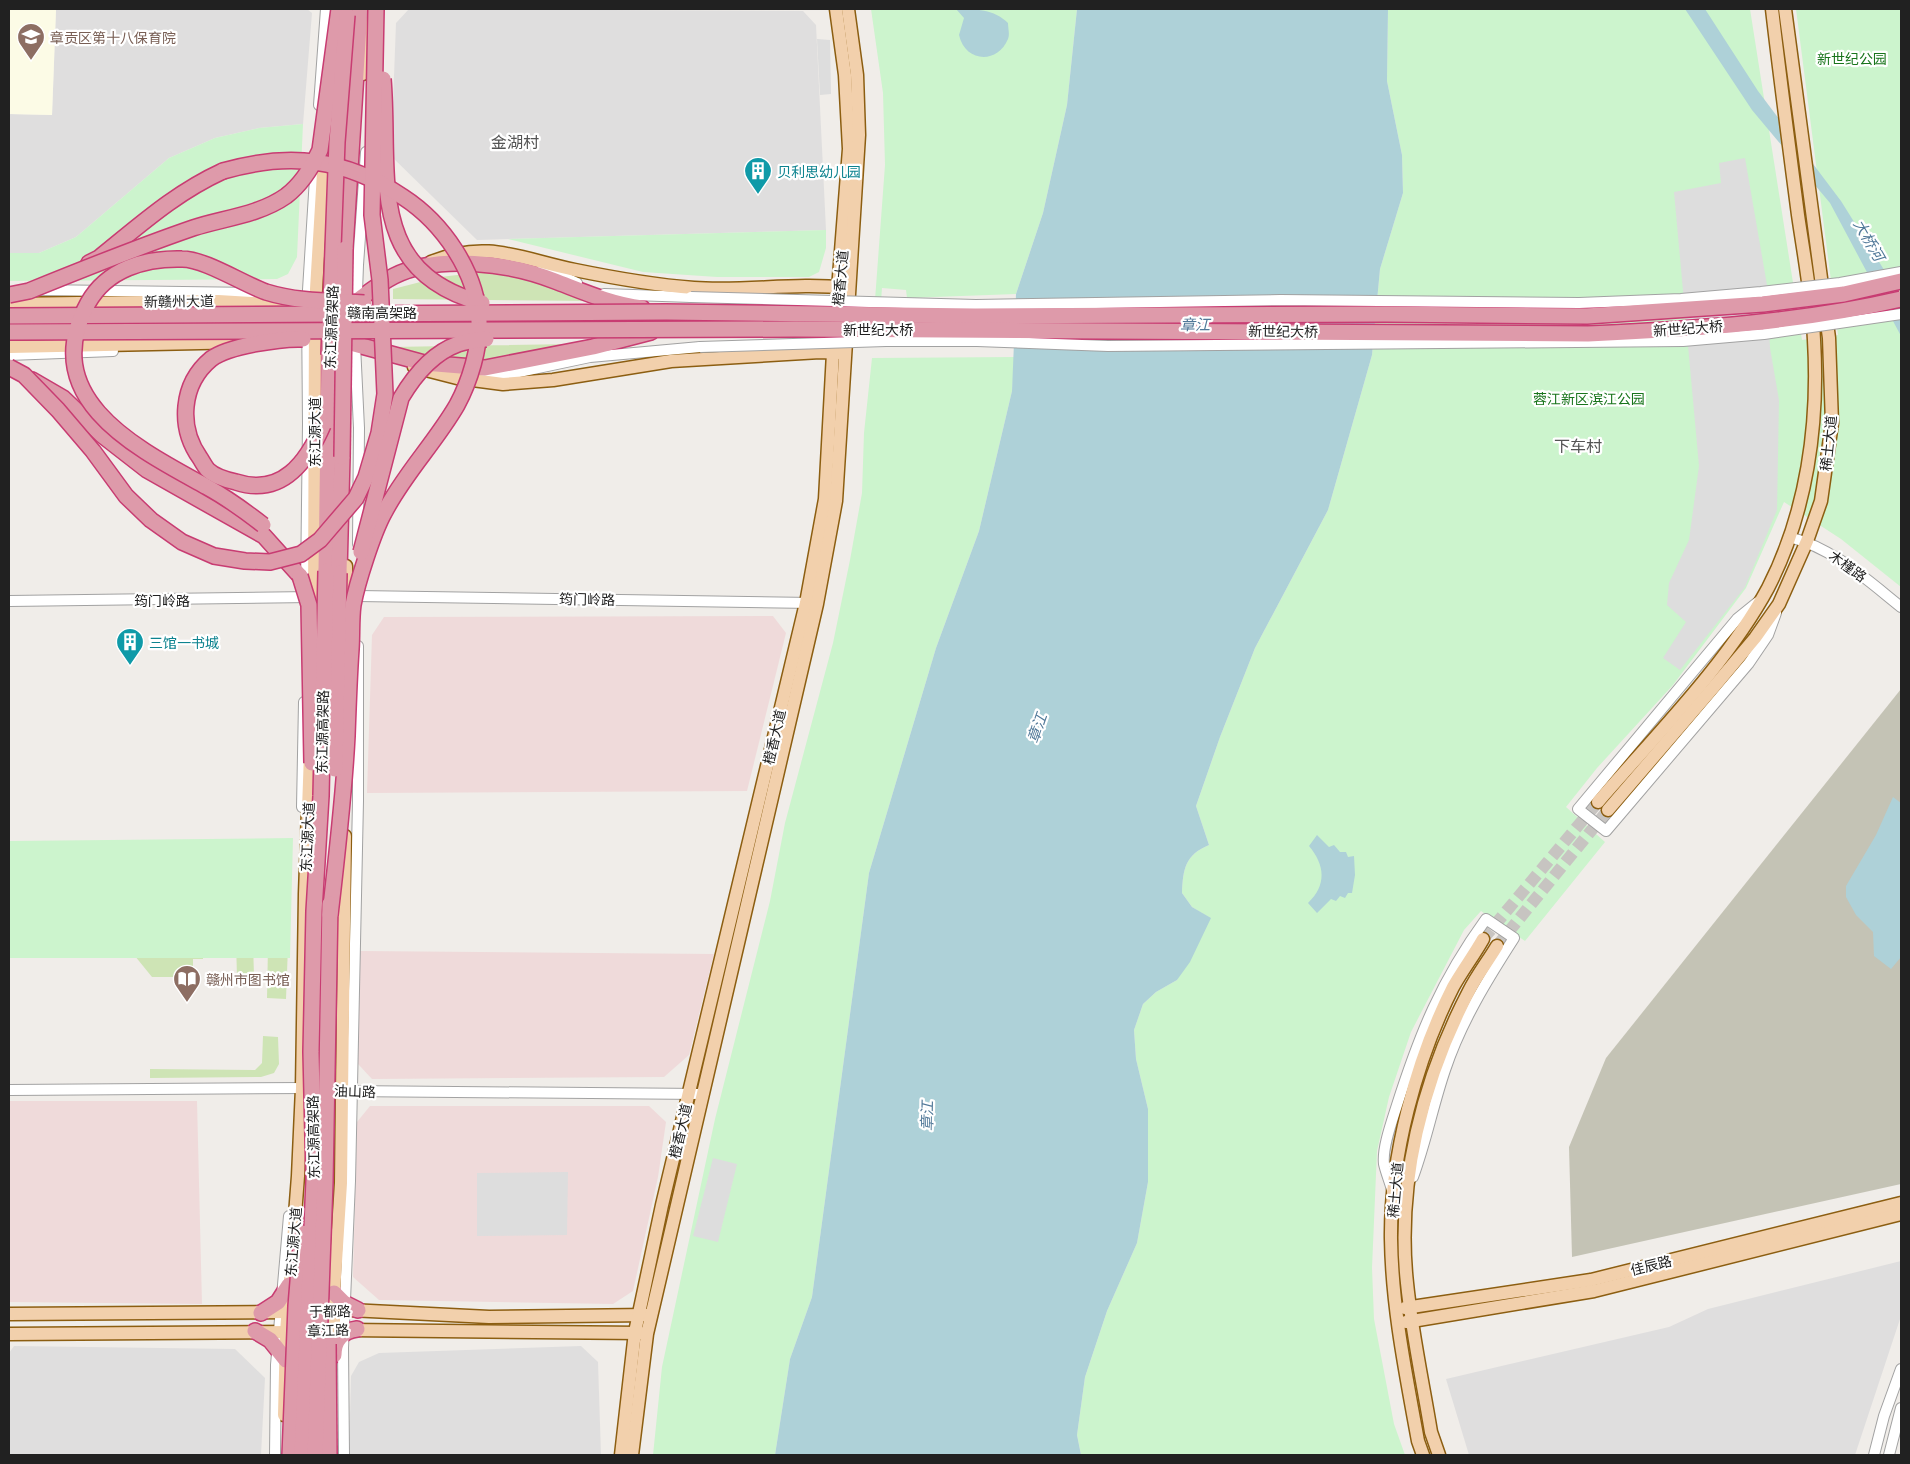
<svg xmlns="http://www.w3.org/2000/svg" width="1910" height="1464" viewBox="0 0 1910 1464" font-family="Manrope,'Noto Sans SC',sans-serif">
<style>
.residential{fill:#dfdede}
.commercial{fill:#efdada}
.education{fill:#fcfbe6}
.construction{fill:#c4c3b5}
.grass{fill:#cee4b5}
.park{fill:#ccf4cd}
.parking{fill:#ddd}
.water{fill:#aed1d8}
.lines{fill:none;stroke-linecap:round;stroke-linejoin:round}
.major-tunnel{stroke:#c7c4c1;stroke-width:12;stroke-dasharray:12 6;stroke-linecap:butt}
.minor-casing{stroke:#a2a2a2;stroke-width:12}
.major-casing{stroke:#8c5e11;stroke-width:15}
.highway-casing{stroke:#c83c72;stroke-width:18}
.minor{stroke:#fff;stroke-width:10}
.major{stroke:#f2d0ac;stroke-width:12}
.highway{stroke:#de9aaa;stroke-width:15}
.minor-bridge-casing{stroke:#a2a2a2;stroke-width:12;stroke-linecap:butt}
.highway-bridge-casing{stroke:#c83c72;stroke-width:18;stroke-linecap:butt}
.minor-bridge{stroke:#fff;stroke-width:10}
.highway-bridge{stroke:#de9aaa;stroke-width:15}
.labels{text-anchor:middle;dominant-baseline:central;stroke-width:4.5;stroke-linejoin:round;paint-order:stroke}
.education-label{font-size:14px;fill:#785e54;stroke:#fff;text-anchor:start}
.park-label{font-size:14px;fill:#19751c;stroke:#fff}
.culture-label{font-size:14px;fill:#0d838f;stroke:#fff;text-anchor:start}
.street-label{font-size:14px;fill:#212121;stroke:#fff}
.water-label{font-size:15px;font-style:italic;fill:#507898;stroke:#fff}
.quarter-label{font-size:16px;fill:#545454;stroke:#fff}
</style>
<rect width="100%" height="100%" fill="#f0ede9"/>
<g class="residential">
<polygon points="56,9 307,9 312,13 303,124 259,128 215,138 169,158 76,237 39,253 9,253 9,114 52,115"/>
<polygon points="409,9 803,11 816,25 826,230 477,240 391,156 396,23"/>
<polygon points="1901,1261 1901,1316 1855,1455 1469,1455 1446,1379 1669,1327 1708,1309"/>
<polygon points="14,1346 235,1349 265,1378 261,1455 9,1455 9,1353"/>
<polygon points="581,1346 598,1362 601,1455 349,1455 351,1376 359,1362 379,1353"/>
</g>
<g class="commercial">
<polygon points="773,616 786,633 747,791 367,793 372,635 384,617"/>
<polygon points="360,951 714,954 689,1055 664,1077 372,1079 358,1064"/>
<polygon points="9,1101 197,1101 202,1304 9,1302"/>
<polygon points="370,1106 649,1106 666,1122 658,1177 633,1291 613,1304 379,1300 353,1277 357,1122"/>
</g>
<polygon class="education" points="9,9 56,9 52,115 9,114"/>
<polygon class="construction" points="1901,689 1901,1184 1572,1257 1569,1147 1606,1058"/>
<g class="grass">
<polygon points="483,272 528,278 594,301 393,299 393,289 440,277"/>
<path d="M575,344C526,355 470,372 420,358C410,355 401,351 391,347Z"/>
<polygon points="236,942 253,942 254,976 237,977"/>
<polygon points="126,945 203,945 203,959 193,959 193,977 152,977"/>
<polygon points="268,946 288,946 286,999 267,998"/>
<polygon points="263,1036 278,1037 279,1064 274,1073 261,1077 150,1078 150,1069 255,1070 262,1063"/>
</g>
<g class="park">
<polygon points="871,9 1077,9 1067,105 1043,213 1016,294 907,298 906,290 882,288 881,301 875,300 885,165 883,93"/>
<path d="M1388,9H1750L1802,340L1838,335L1796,9H1901V587L1841,539L1784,502L1746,588L1673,685L1597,768L1566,807L1605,842L1525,941L1481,911L1464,930L1411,1032L1389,1097L1377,1151L1372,1268L1374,1319L1394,1424L1405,1455H1081L1077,1435L1085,1377L1107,1311L1137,1243L1148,1182V1109L1136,1059L1134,1030L1143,1004L1156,992L1177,980L1210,918L1192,907L1182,893C1183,869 1185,855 1209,845L1196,806L1220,737L1255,648L1328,510L1372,355L1380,269L1403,193L1402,155L1387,81Z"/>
<polygon points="303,124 297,257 288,274 277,279 9,281 9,253 39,253 76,237 169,158 215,138 259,128"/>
<polygon points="826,230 826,248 819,272 809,277 717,277 643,272 508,239"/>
<polygon points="1015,357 1012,391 979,531 936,648 869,873 812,1297 790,1359 775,1455 653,1455 662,1367 715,1119 770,901 785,823 833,643 850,560 862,493 864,433 872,358"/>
<polygon points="293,838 290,958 9,958 9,841"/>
</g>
<g class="parking">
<polygon points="817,39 830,40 831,94 820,95"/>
<polygon points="1745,158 1767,285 1770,348 1779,400 1777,510 1745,587 1680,670 1663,658 1686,622 1667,605 1669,583 1689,540 1699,466 1674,192 1721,183 1719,163"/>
<polygon points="713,1158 737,1164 718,1242 693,1236"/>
<polygon points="568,1172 567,1235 477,1236 477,1173"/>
</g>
<g class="water">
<path d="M956,9C976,9 994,9 1008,23C1008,28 1010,35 1008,39C997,65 965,62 959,35L964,18Z"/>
<path d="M1077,9H1388L1387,81L1402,155L1403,193L1380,269L1372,355L1328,510L1255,648L1220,737L1196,806L1209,845C1185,855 1183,869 1182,893L1192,907L1211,918L1190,962L1177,980L1156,992L1143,1004L1134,1030L1136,1059L1148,1109V1182L1137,1243L1107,1311L1085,1377L1077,1435L1081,1455H775L790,1359L812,1297L869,873L936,648L979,531L1012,391L1016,294L1043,213L1067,105Z"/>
<polygon points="1685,9 1705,9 1758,91 1841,201 1901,297 1901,336 1830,203 1752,110"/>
<polygon points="1893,797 1901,803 1901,957 1891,969 1874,956 1873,932 1856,915 1846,897 1846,886 1876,835"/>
<path d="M1317,835L1329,847L1334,845L1340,852H1346L1348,857L1354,856L1355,875L1352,893H1348L1345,898L1340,896L1336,901L1331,899L1317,913L1308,903C1327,885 1325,865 1309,846Z"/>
</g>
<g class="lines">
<g class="major-tunnel">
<polyline points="1483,939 1598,802"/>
<polyline points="1497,946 1608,810"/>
</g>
<defs>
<g id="minor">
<polyline points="319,105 326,9"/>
<polyline points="543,267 577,283"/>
<polyline points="38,290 261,293"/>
<polyline points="604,294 691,297"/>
<polyline points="9,355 113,351"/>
<polyline points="473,375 505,375 590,357 700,347"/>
<path d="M1789,537C1833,548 1866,579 1901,607"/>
<polyline points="358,544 359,428 355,345 358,265 366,152"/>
<polyline points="306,585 308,424 307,306 316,162"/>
<polyline points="358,596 812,603"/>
<polyline points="9,601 311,597"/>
<polyline points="1758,602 1737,619 1578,809 1606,831 1749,663 1768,635 1776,613"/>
<polyline points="302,807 304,702"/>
<polyline points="9,1090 308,1088"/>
<polyline points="345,1091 701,1094"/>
<path d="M1392,1190C1390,1182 1386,1173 1384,1164C1382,1148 1392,1121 1397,1105C1420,1033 1441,981 1486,919L1514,938C1487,980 1461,1022 1445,1070C1433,1105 1426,1142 1413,1177"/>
<polyline points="275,1455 276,1365 289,1216"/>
<polyline points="344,1455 343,1348 350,1181 358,801 358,646"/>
<polyline points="1874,1455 1884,1416 1901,1369"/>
<polyline points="1889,1455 1901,1408"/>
</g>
<g id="major">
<polyline points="363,74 369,9"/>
<path d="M431,262C487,239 521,259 575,270C614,278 654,285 694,288C744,292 796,282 846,288"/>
<polyline points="9,304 218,301 303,306"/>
<polyline points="9,347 248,342"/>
<polyline points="414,367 457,378 503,384 553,380 671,361 820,352 840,353"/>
<polyline points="346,566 347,616"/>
<polyline points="314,616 315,306 324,156"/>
<path d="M1598,802C1655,736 1727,664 1768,588C1807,512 1819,424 1814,340C1812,298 1804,256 1798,215C1789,146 1780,78 1772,9"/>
<polyline points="1608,810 1713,688 1755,638 1779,604 1807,541 1821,501 1832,423 1829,338 1785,9"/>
<polyline points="1405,1308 1591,1280 1901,1203"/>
<polyline points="350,1310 489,1317 647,1315"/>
<polyline points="9,1314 295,1312"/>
<polyline points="1406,1322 1594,1291 1901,1214"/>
<polyline points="349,1330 641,1333"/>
<polyline points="9,1334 294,1332"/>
<polyline points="334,1350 334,1293 341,1183 345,836"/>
<polyline points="284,1415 286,1332 298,1176 302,1088 305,894 310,753"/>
<polyline points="621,1455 635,1332 662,1205 806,603 825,499 833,353 849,149 845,75 836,9"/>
<polyline points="632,1455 647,1334 817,604 836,501 859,135 857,75 848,9"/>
<path d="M1423,1455L1418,1441C1406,1375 1392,1307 1391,1239C1390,1157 1416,1060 1453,987C1462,971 1474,955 1483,939"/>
<path d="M1439,1455L1431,1432C1423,1383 1412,1333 1407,1283C1396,1183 1423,1079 1469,991C1477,975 1488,961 1497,946"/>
</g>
<g id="highway">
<polyline points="345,249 360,9"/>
<path d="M89,263L99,258C140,225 175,193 223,171"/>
<path d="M350,306C364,296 378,284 394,276C438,254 510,263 555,281C584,292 611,304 642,308"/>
<polyline points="347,342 424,363 485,368 593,347 651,332"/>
<polyline points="32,380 63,398 102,435 147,470 264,536 300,576"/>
<polyline points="326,571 329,355"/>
<polyline points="339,573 342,457"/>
<polyline points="334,1293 344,1303 358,1310"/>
<polyline points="261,1313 278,1302 289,1285"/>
<polyline points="255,1331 270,1340 286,1360"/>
<path d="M334,1355C334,1340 342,1331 357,1329"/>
</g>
</defs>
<use href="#minor" class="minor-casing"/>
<use href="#major" class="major-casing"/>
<use href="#highway" class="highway-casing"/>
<use href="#minor" class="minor"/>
<use href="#major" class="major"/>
<use href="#highway" class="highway"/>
<defs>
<g id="minor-bridge">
<polyline points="691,297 976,305 1280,300 1579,303 1681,299 1761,292 1840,283 1901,272"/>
<polyline points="700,347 886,341 977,341 1108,346 1683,341 1764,334 1901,314"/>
</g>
<g id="highway-bridge">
<path d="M383,79C391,174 364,271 482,303"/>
<path d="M223,171C289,152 345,158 403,197C443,223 477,272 479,321C480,348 470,381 457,405C435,443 404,474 384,513C373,533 357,583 353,605C351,619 352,635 351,649C349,678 348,707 347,736C344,796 337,855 330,915"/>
<path d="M9,295L29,291C83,269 138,247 193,228C224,218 259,215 286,196C302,184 312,167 320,150L339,9"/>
<polyline points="9,316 666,312 975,316 1385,314 1587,316 1763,304 1844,294 1901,281"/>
<path d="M9,332L795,329L1588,334C1693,329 1798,323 1901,299"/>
<path d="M303,339C282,338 228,346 211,359C181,384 178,427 200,458C202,461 205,467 208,470C215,477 227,480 236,482C282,497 307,462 323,425"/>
<polyline points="329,355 337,142 347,15"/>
<polyline points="9,367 24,375 58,410 93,451 126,496 151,520 182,542 214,556 245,561 270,562 301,554 320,540 356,498 366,477 379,433 385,394 380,280 372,215 376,9"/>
<polyline points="342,457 345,249"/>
<path d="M263,525C245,511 227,498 207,487C138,449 36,399 88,303C107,269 145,258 182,259C205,259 243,284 266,292C298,302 332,301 364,303"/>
<path d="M361,552L401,398C414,376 433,353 458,344C467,341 477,340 486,339"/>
<polyline points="300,576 309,605 312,763"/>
<polyline points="335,769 339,573"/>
<polyline points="328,1344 329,1455"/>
<polyline points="290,1455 296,1306 302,1233"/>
<polyline points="302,1455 314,1180 311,1052 314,911 321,796 326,571"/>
<polyline points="315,1455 325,1182 330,904"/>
</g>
</defs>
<use href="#minor-bridge" class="minor-bridge-casing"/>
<use href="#highway-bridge" class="highway-bridge-casing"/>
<use href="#minor-bridge" class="minor-bridge"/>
<use href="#highway-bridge" class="highway-bridge"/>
</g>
<defs>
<symbol id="school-pin" viewBox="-11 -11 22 30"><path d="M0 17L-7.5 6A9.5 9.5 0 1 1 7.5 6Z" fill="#8d6e63" stroke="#fff"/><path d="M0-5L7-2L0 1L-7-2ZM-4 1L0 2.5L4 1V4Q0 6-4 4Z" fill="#fff"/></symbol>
<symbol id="building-pin" viewBox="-11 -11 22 30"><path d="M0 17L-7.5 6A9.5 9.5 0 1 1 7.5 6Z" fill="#0f9aa8" stroke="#fff"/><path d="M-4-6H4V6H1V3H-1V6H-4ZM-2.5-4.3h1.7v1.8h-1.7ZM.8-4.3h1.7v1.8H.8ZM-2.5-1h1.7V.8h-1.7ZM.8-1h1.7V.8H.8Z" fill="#fff"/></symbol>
<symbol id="library-pin" viewBox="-11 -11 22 30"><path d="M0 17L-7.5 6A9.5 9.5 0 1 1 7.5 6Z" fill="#8d6e63" stroke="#fff"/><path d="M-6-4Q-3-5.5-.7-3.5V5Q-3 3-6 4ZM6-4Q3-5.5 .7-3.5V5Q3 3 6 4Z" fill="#fff"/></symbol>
</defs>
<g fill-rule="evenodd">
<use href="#school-pin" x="15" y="21" width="32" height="43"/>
<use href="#building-pin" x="742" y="155" width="32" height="43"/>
<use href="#building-pin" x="114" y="626" width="32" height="43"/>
<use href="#library-pin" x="171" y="963" width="32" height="43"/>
</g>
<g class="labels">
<g class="education-label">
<text x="50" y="37">章贡区第十八保育院</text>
<text x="206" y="979">赣州市图书馆</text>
</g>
<g class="park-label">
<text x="1852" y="58">新世纪公园</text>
<text x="1589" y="398">蓉江新区滨江公园</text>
</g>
<g class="culture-label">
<text x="777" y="171">贝利思幼儿园</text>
<text x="149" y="642">三馆一书城</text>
</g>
<g class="street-label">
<text transform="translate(840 278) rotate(-85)">橙香大道</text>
<text transform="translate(179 301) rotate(-1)">新赣州大道</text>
<text x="382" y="312">赣南高架路</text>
<text transform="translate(331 327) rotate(-88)">东江源高架路</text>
<text transform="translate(1688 328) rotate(-4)">新世纪大桥</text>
<text x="878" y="329">新世纪大桥</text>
<text transform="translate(1283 331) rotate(1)">新世纪大桥</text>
<text transform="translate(314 432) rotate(-90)">东江源大道</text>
<text transform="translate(1828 443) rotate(-84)">稀土大道</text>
<text transform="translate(1848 566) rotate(36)">木槿路</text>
<text transform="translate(587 599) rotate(1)">筠门岭路</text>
<text x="162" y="600">筠门岭路</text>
<text transform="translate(322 732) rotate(-89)">东江源高架路</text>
<text transform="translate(774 737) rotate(-77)">橙香大道</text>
<text transform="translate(307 837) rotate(-87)">东江源大道</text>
<text transform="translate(355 1091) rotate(2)">油山路</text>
<text transform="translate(680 1131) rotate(-77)">橙香大道</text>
<text transform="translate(313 1137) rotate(-91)">东江源高架路</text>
<text transform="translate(1395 1190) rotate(-85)">稀土大道</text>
<text transform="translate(293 1242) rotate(-85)">东江源大道</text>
<text transform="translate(1651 1265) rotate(-14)">佳辰路</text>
<text transform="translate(330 1311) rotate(-1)">于都路</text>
<text transform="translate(328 1330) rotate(-2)">章江路</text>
</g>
<g class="water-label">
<text transform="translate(1869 240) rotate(60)">大桥河</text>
<text x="1195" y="324">章江</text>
<text transform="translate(1037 728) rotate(-71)">章江</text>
<text transform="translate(927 1116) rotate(-89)">章江</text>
</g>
<g class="quarter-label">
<text x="515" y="142">金湖村</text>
<text x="1578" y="446">下车村</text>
</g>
</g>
<rect width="1910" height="1464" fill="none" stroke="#212121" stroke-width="20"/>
</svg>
